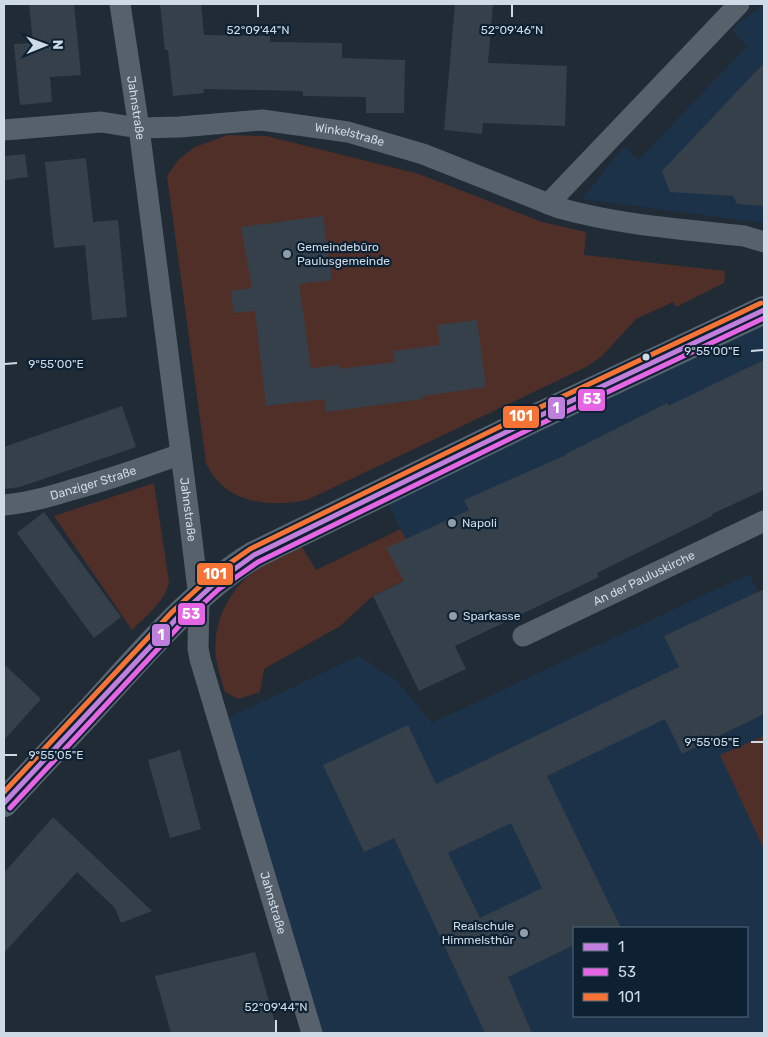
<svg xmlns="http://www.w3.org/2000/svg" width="768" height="1037" viewBox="0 0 768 1037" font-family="Rubik,sans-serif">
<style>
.built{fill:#1c3249;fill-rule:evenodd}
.green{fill:#502f29}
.building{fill:#35404b;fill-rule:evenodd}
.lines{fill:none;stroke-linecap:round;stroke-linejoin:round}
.street{stroke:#56616c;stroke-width:21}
.secondary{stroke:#576470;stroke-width:28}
.bus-1-casing{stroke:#0e2133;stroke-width:9}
.bus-2-casing{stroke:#0e2133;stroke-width:9}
.bus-3-casing{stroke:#0e2133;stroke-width:9}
.bus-1{stroke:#c07fdc;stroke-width:5}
.bus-2{stroke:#e566e5;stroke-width:5}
.bus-3{stroke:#f57335;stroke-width:5}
.ticks{fill:none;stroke:#cedbe7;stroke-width:2}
.poi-dot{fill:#919da9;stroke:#0e2133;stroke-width:2}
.bus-dot{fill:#cedbe7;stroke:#0e2133;stroke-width:2}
.labels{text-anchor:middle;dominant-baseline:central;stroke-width:4.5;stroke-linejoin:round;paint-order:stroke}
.street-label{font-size:12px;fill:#cedbe7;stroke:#0e2133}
.poi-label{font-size:12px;fill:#cedbe7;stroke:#0e2133;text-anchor:start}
.ticks-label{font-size:12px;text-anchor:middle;fill:#cedbe7;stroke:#0e2133;stroke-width:4.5;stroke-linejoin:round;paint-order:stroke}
.line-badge{stroke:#0e2133;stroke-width:2}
.badge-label{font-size:14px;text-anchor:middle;font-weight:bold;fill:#fff}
</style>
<rect width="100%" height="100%" fill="#202b35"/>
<g class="built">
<polygon points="764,4 764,223 582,199 624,146 639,160 747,46 732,31 740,22"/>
<polygon points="764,314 764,429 432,595 385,497"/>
<path d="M749,574L764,604V1033H312L219,722L359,656L398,682L432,723ZM574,928H747V1016H574Z"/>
</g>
<g class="green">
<path d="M228,135L266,136L419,174L542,222L586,232L584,255L725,271L724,283L676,307L673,302L636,319L602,356L588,366L307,500C268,508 224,503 206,463L167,176L179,159L195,147Z"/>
<path d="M154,483L169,582C165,602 146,616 132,630L54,516Z"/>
<path d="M401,529L421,572L373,596L340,626L264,669L260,692L238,699L225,692C222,681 218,670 216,658C214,643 216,628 222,613C240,573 264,564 302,547L316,570Z"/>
<polygon points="764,736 764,849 720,755"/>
</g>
<g class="building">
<polygon points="29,4 74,4 81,75 50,77 52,102 20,105 14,44 33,43"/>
<polygon points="160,4 201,4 204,35 270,36 270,42 342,43 342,58 405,60 404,113 366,113 366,97 303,96 303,91 203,89 204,93 173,96 168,50 165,50"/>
<polygon points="455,4 493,4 488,63 567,66 565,126 483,123 482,134 444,130"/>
<polygon points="764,63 764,206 737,204 733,196 670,192 662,171"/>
<polygon points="25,154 28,177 4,180 4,156"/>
<polygon points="86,158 93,222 118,220 127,317 92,320 85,245 54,248 45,162"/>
<polygon points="323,216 332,280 299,284 311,368 339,365 340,369 395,362 393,351 440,345 437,325 477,320 486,387 423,396 423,399 326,412 324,399 266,406 255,311 234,313 232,303 231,291 252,288 241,227"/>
<polygon points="764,360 764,490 712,514 712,516 597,573 599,577 455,646 466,669 419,691 373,596 404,581 386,548 469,510 464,500 566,455 566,454 667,403 668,406"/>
<polygon points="122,406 136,447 20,487 4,489 4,447"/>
<polygon points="44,512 121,617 94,638 17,533"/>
<path d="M764,589V714L682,754L665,719L547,776L621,928H574V945L508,977L532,1033H485L394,838L364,852L323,765L408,725L436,784L679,667L664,636ZM511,823L542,888L480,918L448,853Z"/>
<polygon points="4,664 41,699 4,740"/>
<polygon points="180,750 201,829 170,838 148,760"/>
<polygon points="53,817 152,911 121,923 115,908 77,872 4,953 4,873"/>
<polygon points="255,952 278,1033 171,1033 155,976"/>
</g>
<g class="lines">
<g class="street">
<path id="s1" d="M120,4L139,128L189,516L199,598L198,648L200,659L312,1033"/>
<path id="s2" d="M4,130L101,122L139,128L179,127L262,120L348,132L423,154L559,208C619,225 682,229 744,236L764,242"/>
<polyline points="548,204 739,4"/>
<path id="s3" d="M4,505C27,503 49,497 71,490C108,480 145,467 181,454"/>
<path id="s4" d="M523,636L764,521"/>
</g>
<path class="secondary" d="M4,803C39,765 75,728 110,689C152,643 200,588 254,555L535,418L764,310"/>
<defs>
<polyline id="bus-1" points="4,803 178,617 215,583 254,555 535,418 764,310"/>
<polyline id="bus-2" points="10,808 183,622 219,589 258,562 538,425 764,318"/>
<polyline id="bus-3" points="4,792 172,612 210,577 250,549 532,411 761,303"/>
</defs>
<use href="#bus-1" class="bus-1-casing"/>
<use href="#bus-2" class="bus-2-casing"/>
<use href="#bus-3" class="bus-3-casing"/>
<use href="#bus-1" class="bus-1"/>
<use href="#bus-2" class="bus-2"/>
<use href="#bus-3" class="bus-3"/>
</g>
<path class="ticks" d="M258,5V17M512,5V17M751,351L763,350M5,364L17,363M751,742H763M5,755H17M276,1020V1032"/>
<g class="poi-dot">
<circle cx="287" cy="254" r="5"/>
<circle cx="452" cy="523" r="5"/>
<circle cx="453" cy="616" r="5"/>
<circle cx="524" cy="933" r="5"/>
</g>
<circle class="bus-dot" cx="646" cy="357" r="4.5"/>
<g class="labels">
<g class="street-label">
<text stroke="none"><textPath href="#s1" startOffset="105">Jahnstraße</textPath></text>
<text stroke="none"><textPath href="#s2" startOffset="348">Winkelstraße</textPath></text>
<text stroke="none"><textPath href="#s3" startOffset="92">Danziger Straße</textPath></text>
<text stroke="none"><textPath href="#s1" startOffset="510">Jahnstraße</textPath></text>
<text stroke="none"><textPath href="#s4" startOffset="134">An der Pauluskirche</textPath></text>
<text stroke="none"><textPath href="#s1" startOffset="915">Jahnstraße</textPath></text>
</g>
<g class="poi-label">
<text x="297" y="247">Gemeindebüro<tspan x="297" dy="14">Paulusgemeinde</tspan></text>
<text x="462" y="523">Napoli</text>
<text x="463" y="616">Sparkasse</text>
<text x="514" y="926" text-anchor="end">Realschule<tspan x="514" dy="14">Himmelsthür</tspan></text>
</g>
</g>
<g class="ticks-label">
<text x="258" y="34">52°09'44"N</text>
<text x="512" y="34">52°09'46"N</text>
<text x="712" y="355">9°55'00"E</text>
<text x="56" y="368">9°55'00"E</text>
<text x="712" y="746">9°55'05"E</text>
<text x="56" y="759">9°55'05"E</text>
<text x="276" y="1011">52°09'44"N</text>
</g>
<g class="line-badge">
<rect x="577" y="388" width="29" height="24" rx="5" fill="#e566e5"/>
<rect x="547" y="396" width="19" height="24" rx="5" fill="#c07fdc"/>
<rect x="502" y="405" width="38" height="24" rx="5" fill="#f57335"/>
<rect x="196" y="562" width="38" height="24" rx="5" fill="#f57335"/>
<rect x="177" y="602" width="29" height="24" rx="5" fill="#e566e5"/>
<rect x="151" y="623" width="20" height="24" rx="5" fill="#c07fdc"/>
</g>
<g class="badge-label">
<text x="592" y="404">53</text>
<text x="556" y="413">1</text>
<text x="521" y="421">101</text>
<text x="215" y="579">101</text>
<text x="191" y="619">53</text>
<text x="161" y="640">1</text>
</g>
<rect width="768" height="1037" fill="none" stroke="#cedbe7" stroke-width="10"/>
<rect x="573" y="927" width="175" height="90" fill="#0e2133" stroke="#5b6b7b"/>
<rect x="583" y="943" width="25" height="8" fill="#c07fdc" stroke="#5b6b7b"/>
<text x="618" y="952" font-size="15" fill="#cedbe7">1</text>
<rect x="583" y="968" width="25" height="8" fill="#e566e5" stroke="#5b6b7b"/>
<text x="618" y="977" font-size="15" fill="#cedbe7">53</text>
<rect x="583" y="993" width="25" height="8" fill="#f57335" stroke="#5b6b7b"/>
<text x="618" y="1002" font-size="15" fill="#cedbe7">101</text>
<g transform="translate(45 45) rotate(89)" stroke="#0e2133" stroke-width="4" paint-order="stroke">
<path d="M0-4L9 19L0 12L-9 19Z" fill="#cedbe7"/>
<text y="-8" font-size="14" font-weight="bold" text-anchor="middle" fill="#cedbe7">N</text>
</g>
</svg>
